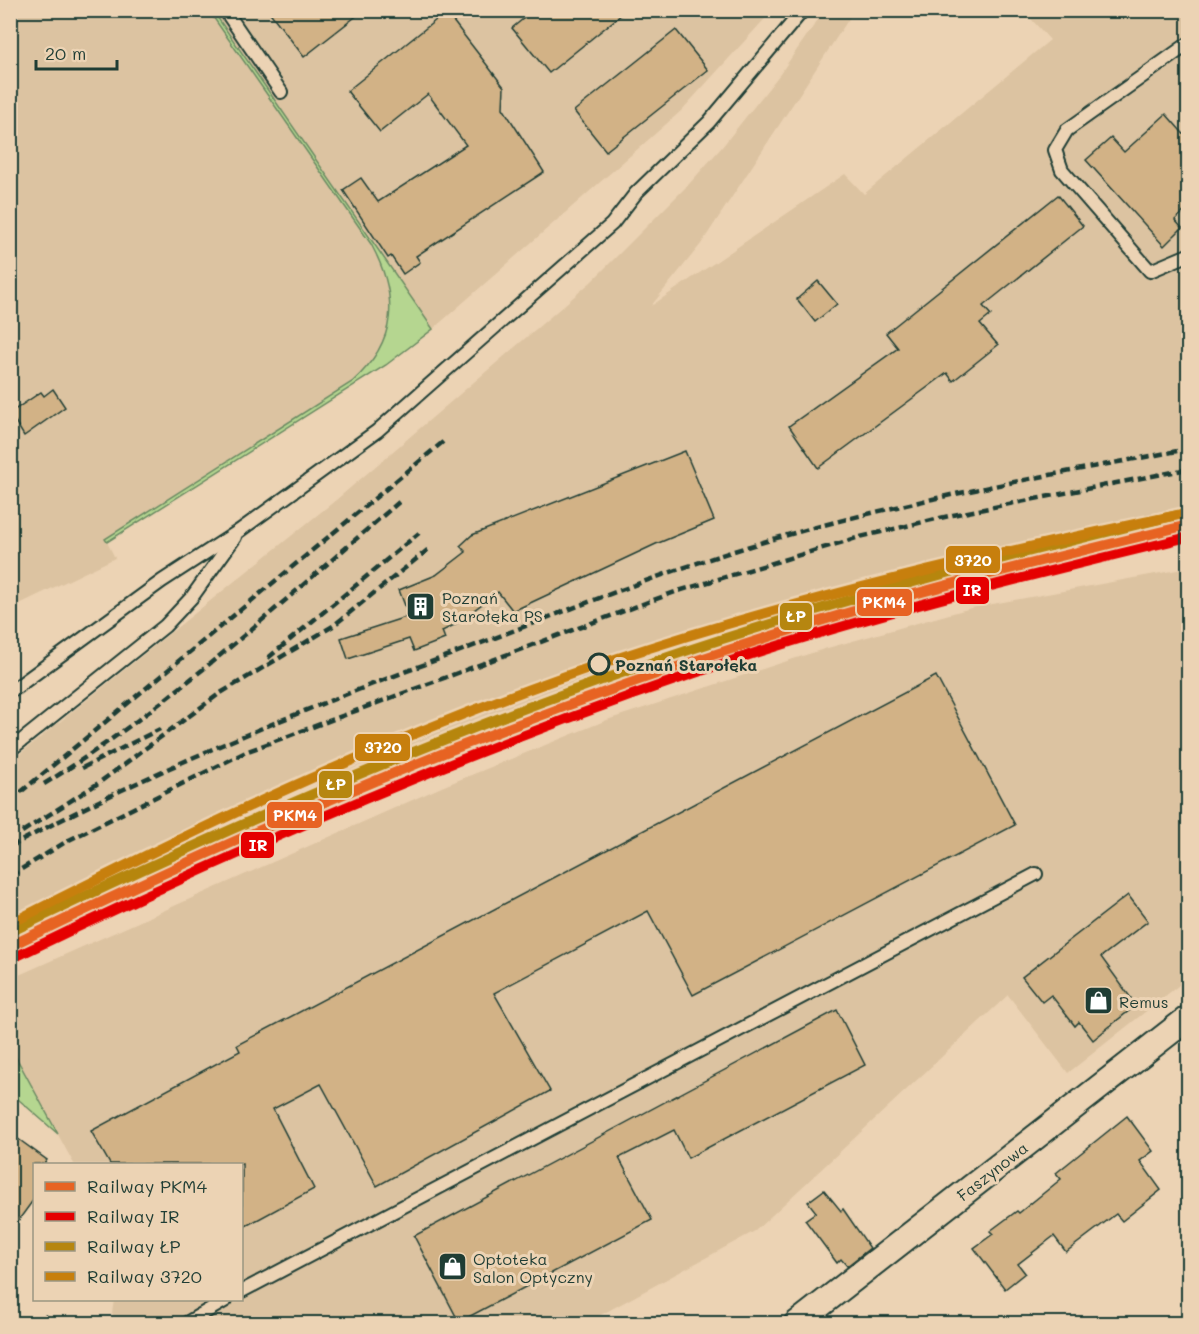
<svg xmlns="http://www.w3.org/2000/svg" width="1199" height="1334" viewBox="0 0 1199 1334" font-family="Mali,sans-serif">
<style>
.built{fill:#dcc3a1}
.green{fill:#b5d690;stroke:#6a8a62;stroke-width:1.5}
.building{fill:#d2b286;stroke:#1f3d34;stroke-width:1.5}
.lines{fill:none;stroke-linecap:round;stroke-linejoin:round}
.lane-casing{stroke:#1f3d34;stroke-width:16}
.street-casing{stroke:#1f3d34;stroke-width:28}
.path{stroke:#1f3d34;stroke-width:4;stroke-dasharray:6 4.5;stroke-linecap:butt}
.lane{stroke:#ecd3b4;stroke-width:12}
.street{stroke:#ecd3b4;stroke-width:24}
.rail{stroke:#1f3d34;stroke-width:4.5;stroke-dasharray:9 4.5;stroke-linecap:butt}
.rail-1-casing{stroke:#ecd3b4;stroke-width:15}
.rail-2-casing{stroke:#ecd3b4;stroke-width:15}
.rail-3-casing{stroke:#ecd3b4;stroke-width:15}
.rail-4-casing{stroke:#ecd3b4;stroke-width:15}
.rail-1{stroke:#e76323;stroke-width:10}
.rail-2{stroke:#e50000;stroke-width:10}
.rail-3{stroke:#b68610;stroke-width:10}
.rail-4{stroke:#c77f0d;stroke-width:10}
.stop-dot{fill:#ecd3b4;stroke:#1f3d34;stroke-width:3}
.labels{text-anchor:middle;dominant-baseline:central;stroke-width:6;stroke-linejoin:round;paint-order:stroke}
.poi-label{font-size:16px;fill:#1f3d34;stroke:#ecd3b4;text-anchor:start}
.stop-label{font-size:16px;font-weight:bold;fill:#1f3d34;stroke:#ecd3b4;text-anchor:start}
.street-label{font-size:16px;fill:#1f3d34;stroke:#ecd3b4}
.line-badge{stroke:#ecd3b4;stroke-width:2}
.badge-label{font-size:16px;text-anchor:middle;font-weight:bold;fill:#fff}
</style>
<rect width="100%" height="100%" fill="#ecd3b4"/>
<filter id="ink" filterUnits="userSpaceOnUse"><feTurbulence type="fractalNoise" baseFrequency=".0167" numOctaves="2"/><feDisplacementMap in="SourceGraphic" scale="12" xChannelSelector="R" yChannelSelector="G"/><feConvolveMatrix kernelMatrix="1 2 1 2 8 2 1 2 1" color-interpolation-filters="sRGB"/></filter>
<g filter="url(#ink)">
<g class="built">
<polygon points="11,11 772,11 681,111 433,329 386,365 107,542 115,558 11,608"/>
<polygon points="824,11 854,11 701,244 651,306 845,174 864,194 1050,40 1024,11 1188,11 1188,541 873,620 617,703 425,774 240,851 11,965 11,761 336,500 591,282 690,183 722,147 780,74"/>
<polygon points="1188,568 1188,978 1068,1073 1008,995 755,1231 586,1323 117,1323 112,1313 114,1300 242,1300 242,1164 74,1164 11,1048 10,979 444,786 607,720 824,649 971,608"/>
</g>
<g class="green">
<path d="M209,11H213L433,329L386,365L107,542L105,539L352,382C398,341 399,296 371,244Z"/>
<polygon points="11,1048 58,1134 11,1093"/>
</g>
<g class="building">
<polygon points="268,10 364,10 304,57"/>
<polygon points="534,10 627,10 549,73 512,28"/>
<polygon points="446,12 504,87 503,108 544,172 416,256 420,262 403,274 391,256 388,258 343,190 361,178 378,202 466,145 428,94 380,132 347,91"/>
<polygon points="676,30 708,70 606,151 574,111"/>
<polygon points="1166,114 1188,139 1188,208 1175,220 1182,228 1164,246 1086,160 1111,138 1124,152"/>
<polygon points="1058,195 1083,226 983,306 991,315 980,324 998,345 953,381 947,373 818,468 789,426 898,348 886,333"/>
<polygon points="818,281 837,304 815,322 797,299"/>
<polygon points="53,389 65,407 24,436 10,413 41,392 44,396"/>
<polygon points="685,451 714,520 656,544 513,611 498,592 454,625 442,631 445,639 414,651 409,639 348,659 341,638 409,616 399,590 436,575 466,552 460,546 472,535"/>
<polygon points="936,676 1015,825 693,995 648,911 494,993 550,1091 377,1186 321,1084 273,1109 314,1189 242,1228 242,1164 110,1164 91,1131 240,1051 237,1045"/>
<polygon points="1128,895 1148,921 1101,957 1136,1005 1093,1040 1079,1022 1075,1026 1051,995 1042,1002 1022,977"/>
<polygon points="837,1010 865,1065 688,1158 674,1130 619,1158 652,1220 459,1322 414,1236"/>
<polygon points="1127,1116 1153,1151 1140,1161 1161,1190 1122,1221 1116,1214 1066,1252 1054,1236 1018,1264 1025,1273 1005,1289 974,1248 993,1234 990,1231 1017,1211 1019,1213 1061,1179 1056,1173"/>
<polygon points="10,1133 47,1160 44,1164 34,1164 34,1199 10,1232"/>
<polygon points="824,1190 841,1211 843,1209 870,1248 847,1266 841,1259 837,1263 805,1220 816,1212 808,1202"/>
</g>
<g class="lines">
<defs>
<g id="lane">
<polyline points="225,10 281,92"/>
<polyline points="1188,44 1067,130 1055,150 1062,170 1150,271 1188,255"/>
<polyline points="10,692 162,581 239,531 377,431 612,224 636,193 709,122 803,10"/>
<polyline points="10,750 165,626 192,597 235,537"/>
<polyline points="242,1291 1036,874"/>
<polyline points="185,1324 226,1300"/>
</g>
<polyline id="street" points="796,1324 1188,1018"/>
</defs>
<use href="#lane" class="lane-casing"/>
<use href="#street" class="street-casing"/>
<g class="path">
<polyline points="10,921 41,904"/>
<polyline points="44,1315 49,1324"/>
</g>
<use href="#lane" class="lane"/>
<use href="#street" class="street"/>
<g class="rail">
<polyline points="268,658 419,533"/>
<polyline points="82,768 160,729"/>
<path d="M44,784C172,705 284,600 399,502"/>
<polyline points="10,801 444,441"/>
<polyline points="22,832 100,782 219,694 333,626 430,548"/>
<path d="M10,847C151,770 297,712 447,656C551,617 653,575 760,543C900,501 1045,476 1188,449"/>
<polyline points="10,876 69,840 248,751 675,592 860,537 953,515 1188,469"/>
</g>
<defs>
<path id="rail-1" d="M10,946C253,828 500,722 756,641C898,595 1043,560 1188,525"/>
<path id="rail-2" d="M15,957C257,840 503,735 758,652C900,607 1044,572 1188,537"/>
<path id="rail-3" d="M10,932C252,816 498,709 754,629C897,584 1040,548 1185,513"/>
<path id="rail-4" d="M21,918C211,821 406,729 609,661C798,598 993,553 1188,513"/>
</defs>
<use href="#rail-1" class="rail-1-casing"/>
<use href="#rail-2" class="rail-2-casing"/>
<use href="#rail-3" class="rail-3-casing"/>
<use href="#rail-4" class="rail-4-casing"/>
<use href="#rail-1" class="rail-1"/>
<use href="#rail-2" class="rail-2"/>
<use href="#rail-3" class="rail-3"/>
<use href="#rail-4" class="rail-4"/>
</g>
</g>
<defs>
<symbol id="building-square" viewBox="-11 -11 22 22"><rect x="-9" y="-9" width="18" height="18" rx="4" fill="#1f3d34" stroke="#ecd3b4"/><path d="M-4-6H4V6H1V3H-1V6H-4ZM-2.5-4.3h1.7v1.8h-1.7ZM.8-4.3h1.7v1.8H.8ZM-2.5-1h1.7V.8h-1.7ZM.8-1h1.7V.8H.8Z" fill="#fff"/></symbol>
<symbol id="shop-square" viewBox="-11 -11 22 22"><rect x="-9" y="-9" width="18" height="18" rx="4" fill="#1f3d34" stroke="#ecd3b4"/><path d="M-5-2.5h2.3a2.7 3.5 0 0 1 5.4 0H5L5.5 6h-11ZM-1.5-2.5h3a1.5 2.3 0 0 0-3 0Z" fill="#fff"/></symbol>
</defs>
<g fill-rule="evenodd">
<use href="#building-square" x="404" y="590" width="33" height="33"/>
<use href="#shop-square" x="1082" y="984" width="33" height="33"/>
<use href="#shop-square" x="436" y="1250" width="33" height="33"/>
</g>
<circle class="stop-dot" cx="599" cy="664" r="10"/>
<g class="labels">
<g class="poi-label">
<text x="442" y="597">Poznań<tspan x="442" dy="18">Starołęka PS</tspan></text>
<text x="1119" y="1001">Remus</text>
<text x="473" y="1258">Optoteka<tspan x="473" dy="18">Salon Optyczny</tspan></text>
</g>
<g class="stop-label">
<text x="615" y="664">Poznań Starołęka</text>
</g>
<g class="street-label">
<text transform="translate(992 1171) rotate(-38)">Faszynowa</text>
</g>
</g>
<g class="line-badge">
<rect x="945" y="545" width="56" height="29" rx="6" fill="#c77f0d"/>
<rect x="955" y="576" width="35" height="29" rx="6" fill="#e50000"/>
<rect x="856" y="588" width="57" height="29" rx="6" fill="#e76323"/>
<rect x="779" y="602" width="34" height="29" rx="6" fill="#b68610"/>
<rect x="354" y="733" width="57" height="29" rx="6" fill="#c77f0d"/>
<rect x="318" y="770" width="35" height="29" rx="6" fill="#b68610"/>
<rect x="266" y="801" width="57" height="28" rx="6" fill="#e76323"/>
<rect x="240" y="831" width="35" height="28" rx="6" fill="#e50000"/>
</g>
<g class="badge-label">
<text x="973" y="566">3720</text>
<text x="972" y="596">IR</text>
<text x="884" y="608">PKM4</text>
<text x="796" y="622">ŁP</text>
<text x="383" y="753">3720</text>
<text x="336" y="790">ŁP</text>
<text x="295" y="821">PKM4</text>
<text x="258" y="851">IR</text>
</g>
<rect width="1199" height="1334" fill="none" stroke="#ecd3b4" stroke-width="36"/>
<rect x="18" y="18" width="1163" height="1298" fill="none" stroke="#1f3d34" stroke-width="2" filter="url(#ink)"/>
<rect x="33" y="1163" width="210" height="138" fill="#ecd3b4" stroke="#9a9781" stroke-width="1.5"/>
<rect x="45" y="1182" width="30" height="9" fill="#e76323" stroke="#9a9781" stroke-width="1.5"/>
<text x="87" y="1193" font-size="18" fill="#1f3d34">Railway PKM4</text>
<rect x="45" y="1212" width="30" height="9" fill="#e50000" stroke="#9a9781" stroke-width="1.5"/>
<text x="87" y="1223" font-size="18" fill="#1f3d34">Railway IR</text>
<rect x="45" y="1242" width="30" height="9" fill="#b68610" stroke="#9a9781" stroke-width="1.5"/>
<text x="87" y="1253" font-size="18" fill="#1f3d34">Railway ŁP</text>
<rect x="45" y="1272" width="30" height="9" fill="#c77f0d" stroke="#9a9781" stroke-width="1.5"/>
<text x="87" y="1283" font-size="18" fill="#1f3d34">Railway 3720</text>
<path d="M36 60v9h81v-9" fill="none" stroke="#1f3d34" stroke-width="3"/>
<text x="45" y="60" font-size="18" fill="#1f3d34" stroke="#ecd3b4" stroke-width="4.5" paint-order="stroke">20 m</text>
</svg>
